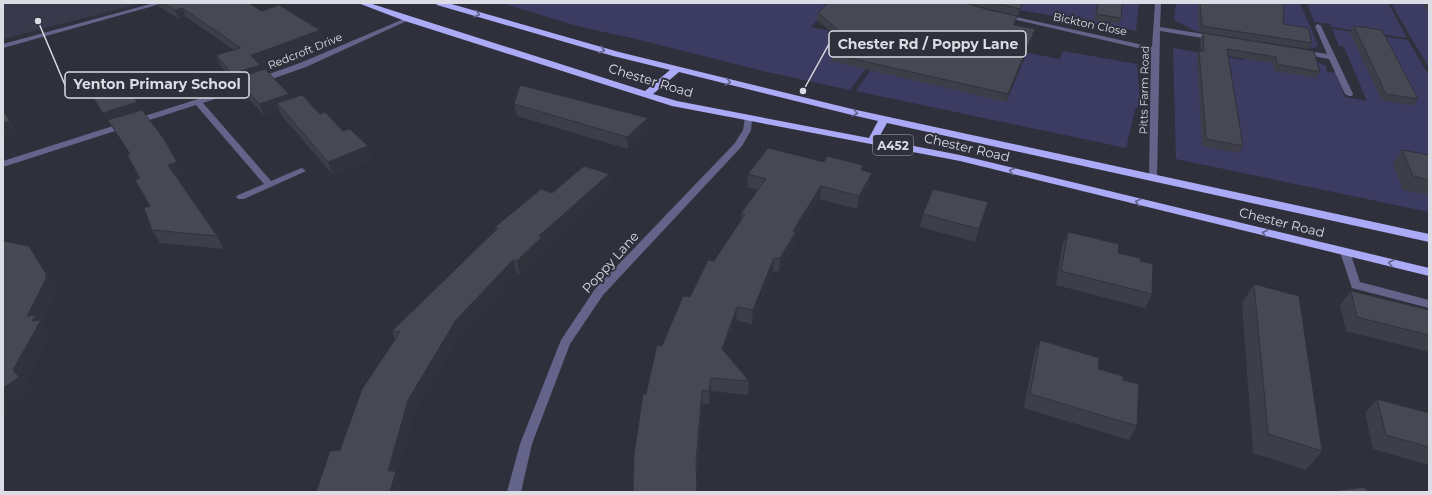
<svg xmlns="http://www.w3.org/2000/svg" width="1432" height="495" viewBox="0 0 1432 495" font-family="Montserrat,sans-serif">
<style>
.built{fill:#39394b}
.green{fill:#3c3b62}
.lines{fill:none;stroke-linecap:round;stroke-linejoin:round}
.minor{fill:#64648b;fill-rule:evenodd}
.highway{fill:#abaaf6;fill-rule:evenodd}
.wall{fill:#3e3e49}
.shaded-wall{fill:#32323c}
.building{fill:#484855;stroke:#32323c}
.oneway{stroke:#616187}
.labels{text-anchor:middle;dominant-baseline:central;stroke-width:4;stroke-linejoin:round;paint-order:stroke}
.far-street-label{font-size:11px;fill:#dbdce4;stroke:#30303d}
.shield{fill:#30303d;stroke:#a8a8b2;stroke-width:1}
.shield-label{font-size:12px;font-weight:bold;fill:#dbdce4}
.street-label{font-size:13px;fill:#dbdce4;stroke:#30303d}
.leader{fill:none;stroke:#dbdce4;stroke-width:1.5}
.callout-dot{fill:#dbdce4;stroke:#30303d;stroke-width:1.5}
.callout{fill:#30303d;stroke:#dbdce4;stroke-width:1.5}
.callout-label{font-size:14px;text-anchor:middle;font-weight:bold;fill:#dbdce4}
</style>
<rect width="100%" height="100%" fill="#30303d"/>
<polygon class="built" points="3,3 142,3 3,39"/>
<g class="green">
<polygon points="501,3 861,3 826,11 811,27 885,43 850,90 767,72 632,38 581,27"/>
<polygon points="982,3 1139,3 1136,31"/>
<polygon points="1176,3 1300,3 1318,45 1314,48 1261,39 1261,42 1249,40 1249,34 1201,26 1201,32 1195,31 1174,20"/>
<polygon points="1307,3 1388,3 1407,38 1331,27 1330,24 1314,22"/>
<polygon points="1391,3 1429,3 1429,68"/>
<polygon points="899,29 1060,59 1063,51 1137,64 1140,103 1135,110 1126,148 856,91"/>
<polygon points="1332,29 1408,40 1429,76 1429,212 1176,159 1173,48 1243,60 1242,49 1315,61 1326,66 1327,72 1336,73 1345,97 1367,101 1344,47 1339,46"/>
</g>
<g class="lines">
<g class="minor">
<polygon points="154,3 164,3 3,48 3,44"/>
<polygon points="1155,3 1161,3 1160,27 1215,36 1218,38 1215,40 1160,31 1157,178 1153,181 1149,178 1151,51 1000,16 1003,14 1152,47"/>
<polygon points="406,18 411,19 306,67 203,103 271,181 299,169 302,168 306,171 244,199 238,199 236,197 238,195 264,184 196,105 3,167 3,161 195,100 300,63"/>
<polygon points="1318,24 1321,26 1353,94 1352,96 1349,96 1345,94 1329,59 1302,54 1298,52 1302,50 1327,54 1315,26"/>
<polygon points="745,117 748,117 752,119 751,130 742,146 603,295 570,344 532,444 521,492 507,492 520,444 561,340 595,289 735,143 743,130"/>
<polygon points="1345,249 1350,252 1360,282 1429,300 1429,308 1352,288 1340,252"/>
</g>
<path class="highway" d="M358,3H369L645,91L670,70L613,56L437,5L436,3H448L619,52L852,109L1429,234V242L887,123L878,139L960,155L1429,268V276L960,161L672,106L405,21ZM679,72L852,115L878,121L869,138L677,101L653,94Z"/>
</g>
<g class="wall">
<polygon points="156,3 249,3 262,11 323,39 259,64 262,70 289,94 291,99 320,114 343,131 373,159 333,175 282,116 280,112 265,117 242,91 239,83 237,84 220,65 216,55 234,50 186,17 179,19 158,6"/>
<polygon points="828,3 1022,3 1018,16 973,5 1014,25 1034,36 1006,102 831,61 832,54 842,41 817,20 818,13"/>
<polygon points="1097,3 1122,3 1121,18 1119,24 1094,20"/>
<polygon points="1198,3 1284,3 1283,24 1312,43 1309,49 1199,32"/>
<polygon points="1423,3 1429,3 1429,14"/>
<polygon points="1354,26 1418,99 1413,106 1382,100 1350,33"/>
<polygon points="1203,33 1320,72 1316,78 1274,71 1273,63 1228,56 1243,146 1239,153 1202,146 1197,57 1199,51 1201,51 1200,39"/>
<polygon points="89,91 137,102 141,110 184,175 177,177 217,236 224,249 160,243 152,230 150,206 140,178 130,154"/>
<polygon points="514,104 648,129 628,149 517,116"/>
<polygon points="1402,150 1429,155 1429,195 1403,190 1393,163"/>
<polygon points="824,162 863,165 862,170 870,186 857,209 820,199 795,238 795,245 782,266 779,271 773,272 752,324 736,320 725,353 749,381 748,395 711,391 709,404 702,404 697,476 646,394 662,346 690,297 741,220 741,213 758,190 747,187 748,174"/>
<polygon points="609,174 611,187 544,248 545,251 520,275 517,274 461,334 414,414 397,473 403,484 340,450 395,340 392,331 496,230 495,227 552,193"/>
<polygon points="988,202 975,242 920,227 923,214"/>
<polygon points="1068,232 1118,253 1140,261 1152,294 1145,308 1056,285 1062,246"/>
<polygon points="1254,284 1322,451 1306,470 1253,453 1242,303"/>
<polygon points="1351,291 1429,310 1429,352 1346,331 1340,305"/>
<polygon points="1040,340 1098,369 1123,380 1137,426 1129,440 1024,408 1034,354"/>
<polygon points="1377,399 1429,413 1429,465 1373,449 1365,413"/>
</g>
<g class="shaded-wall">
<polygon points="182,8 186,17 179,19 175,10"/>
<polygon points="1035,29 1034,36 1006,102 1008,94"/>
<polygon points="320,30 323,39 270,60 256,64 252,55"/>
<polygon points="260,65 264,74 237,78 239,83 237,84 232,74"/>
<polygon points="289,94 294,107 277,103 280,112 265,117 259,104"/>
<polygon points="137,102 144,115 111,125 103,113"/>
<polygon points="3,109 19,134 3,139"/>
<polygon points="648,118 648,129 628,149 627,137"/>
<polygon points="368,146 373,159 333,175 328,162"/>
<polygon points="177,162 184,175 175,178 168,165"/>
<polygon points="872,173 870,186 857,209 859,196"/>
<polygon points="609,174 611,187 544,248 545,251 520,275 517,261 539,236"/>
<polygon points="821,186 820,199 795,238 795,245 779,271 780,258 793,231"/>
<polygon points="988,202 984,216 975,242 979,229"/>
<polygon points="29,246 39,259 57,288 57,293 43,322 52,334 26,384 32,391 18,401 11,402 3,419 3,387 13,370 27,316"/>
<polygon points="774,258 773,272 752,324 753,310"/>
<polygon points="513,260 517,274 461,334 414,414 397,473 403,484 401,492 390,492 388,471 408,400 456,320"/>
<polygon points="737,307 736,320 722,363 722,349"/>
<polygon points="711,378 711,391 709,404 709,391"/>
<polygon points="702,390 702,404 696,478 696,464"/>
</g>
<g class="building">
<polygon points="163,3 249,3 262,11 279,5 320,30 266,50 252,55 250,54 260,65 232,74 216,55 241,48 182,8 175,10"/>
<polygon points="828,3 966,3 989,10 1017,16 1014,25 1035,29 1008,94 832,54 845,36 818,13"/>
<polygon points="993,3 1022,3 1020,9"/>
<polygon points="1098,3 1122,3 1121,18 1096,14"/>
<polygon points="1200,3 1284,3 1283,24 1308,28 1312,43 1202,26"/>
<polygon points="1354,26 1382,30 1418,99 1386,94"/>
<polygon points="1203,33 1314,51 1320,72 1277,64 1276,57 1227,49 1243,146 1206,139 1199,51 1204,51"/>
<polygon points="265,69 289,94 259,104 237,78"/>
<polygon points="121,81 137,102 103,113 89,91"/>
<polygon points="520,85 648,118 627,137 514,104"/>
<polygon points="302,95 320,114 325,112 343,131 350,129 368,146 328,162 277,103"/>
<polygon points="3,110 10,121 3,123"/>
<polygon points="142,110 164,139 177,162 168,165 217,236 152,230 144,208 150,206 135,180 140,178 127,155 130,154 108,120"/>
<polygon points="768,148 824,162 827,156 863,165 861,170 872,173 859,196 821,186 793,231 796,232 783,253 780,258 774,258 753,310 737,307 722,349 749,381 711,378 709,391 702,390 696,464 697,492 633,492 634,455 643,394 646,394 657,345 662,346 683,296 690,297 708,260 714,261 745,214 741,213 766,179 748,174"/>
<polygon points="1402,150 1429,155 1429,180 1413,176"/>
<polygon points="584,166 609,174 539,236 542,237 517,261 513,260 456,320 408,400 388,471 396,471 390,492 316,492 330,451 340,450 362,389 400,332 392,331 498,228 495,227 541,189 552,193"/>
<polygon points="933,189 988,202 979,229 923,214"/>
<polygon points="1068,232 1119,244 1118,253 1140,258 1140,261 1153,264 1152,294 1061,271"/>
<polygon points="3,241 29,246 46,274 46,279 27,316 36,315 32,321 41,320 13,370 19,377 5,387 3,387"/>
<polygon points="1254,284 1299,296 1322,451 1268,434"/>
<polygon points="1351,291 1429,310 1429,335 1357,317"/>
<polygon points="1040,340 1099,358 1098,369 1123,376 1123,380 1139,384 1137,426 1030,394"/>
<polygon points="1377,399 1429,413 1429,447 1386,435"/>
<polygon points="1364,487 1369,492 1327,492"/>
</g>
<defs><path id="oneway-chevron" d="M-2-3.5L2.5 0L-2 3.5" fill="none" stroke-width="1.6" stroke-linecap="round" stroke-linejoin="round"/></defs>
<g class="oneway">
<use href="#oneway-chevron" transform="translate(477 14) rotate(16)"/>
<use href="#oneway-chevron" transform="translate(602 50) rotate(16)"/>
<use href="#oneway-chevron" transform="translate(728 82) rotate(14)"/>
<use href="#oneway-chevron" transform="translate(855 113) rotate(13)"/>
<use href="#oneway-chevron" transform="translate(1012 171) rotate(-166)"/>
<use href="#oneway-chevron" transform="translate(1138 202) rotate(-166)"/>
<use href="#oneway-chevron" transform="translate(1265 233) rotate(-166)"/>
<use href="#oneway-chevron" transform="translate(1391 263) rotate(-167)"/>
</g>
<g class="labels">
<g class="far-street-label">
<text transform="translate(1090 24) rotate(12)">Bickton Close</text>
<text transform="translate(305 51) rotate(-22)">Redcroft Drive</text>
<text transform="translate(1144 90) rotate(-89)">Pitts Farm Road</text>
</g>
<rect class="shield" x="873" y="135" width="40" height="20" rx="3"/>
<g class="shield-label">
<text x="893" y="145">A452</text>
</g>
<g class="street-label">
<text transform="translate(651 80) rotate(17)">Chester Road</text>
<text transform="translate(967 147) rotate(13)">Chester Road</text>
<text transform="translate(1282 222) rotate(14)">Chester Road</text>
<text transform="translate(610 262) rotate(-48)">Poppy Lane</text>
</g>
</g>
<path class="leader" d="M803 91L829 44M38 21L65 85"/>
<g class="callout-dot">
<circle cx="803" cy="91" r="4"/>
<circle cx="38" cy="21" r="4"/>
</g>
<g class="callout">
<rect x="829" y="31" width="197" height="26" rx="4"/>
<rect x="65" y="72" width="184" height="26" rx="4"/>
</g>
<g class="callout-label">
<text x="928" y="49">Chester Rd / Poppy Lane</text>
<text x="157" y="89">Yenton Primary School</text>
</g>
<rect width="1432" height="495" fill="none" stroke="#dbdce4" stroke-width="8"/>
</svg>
